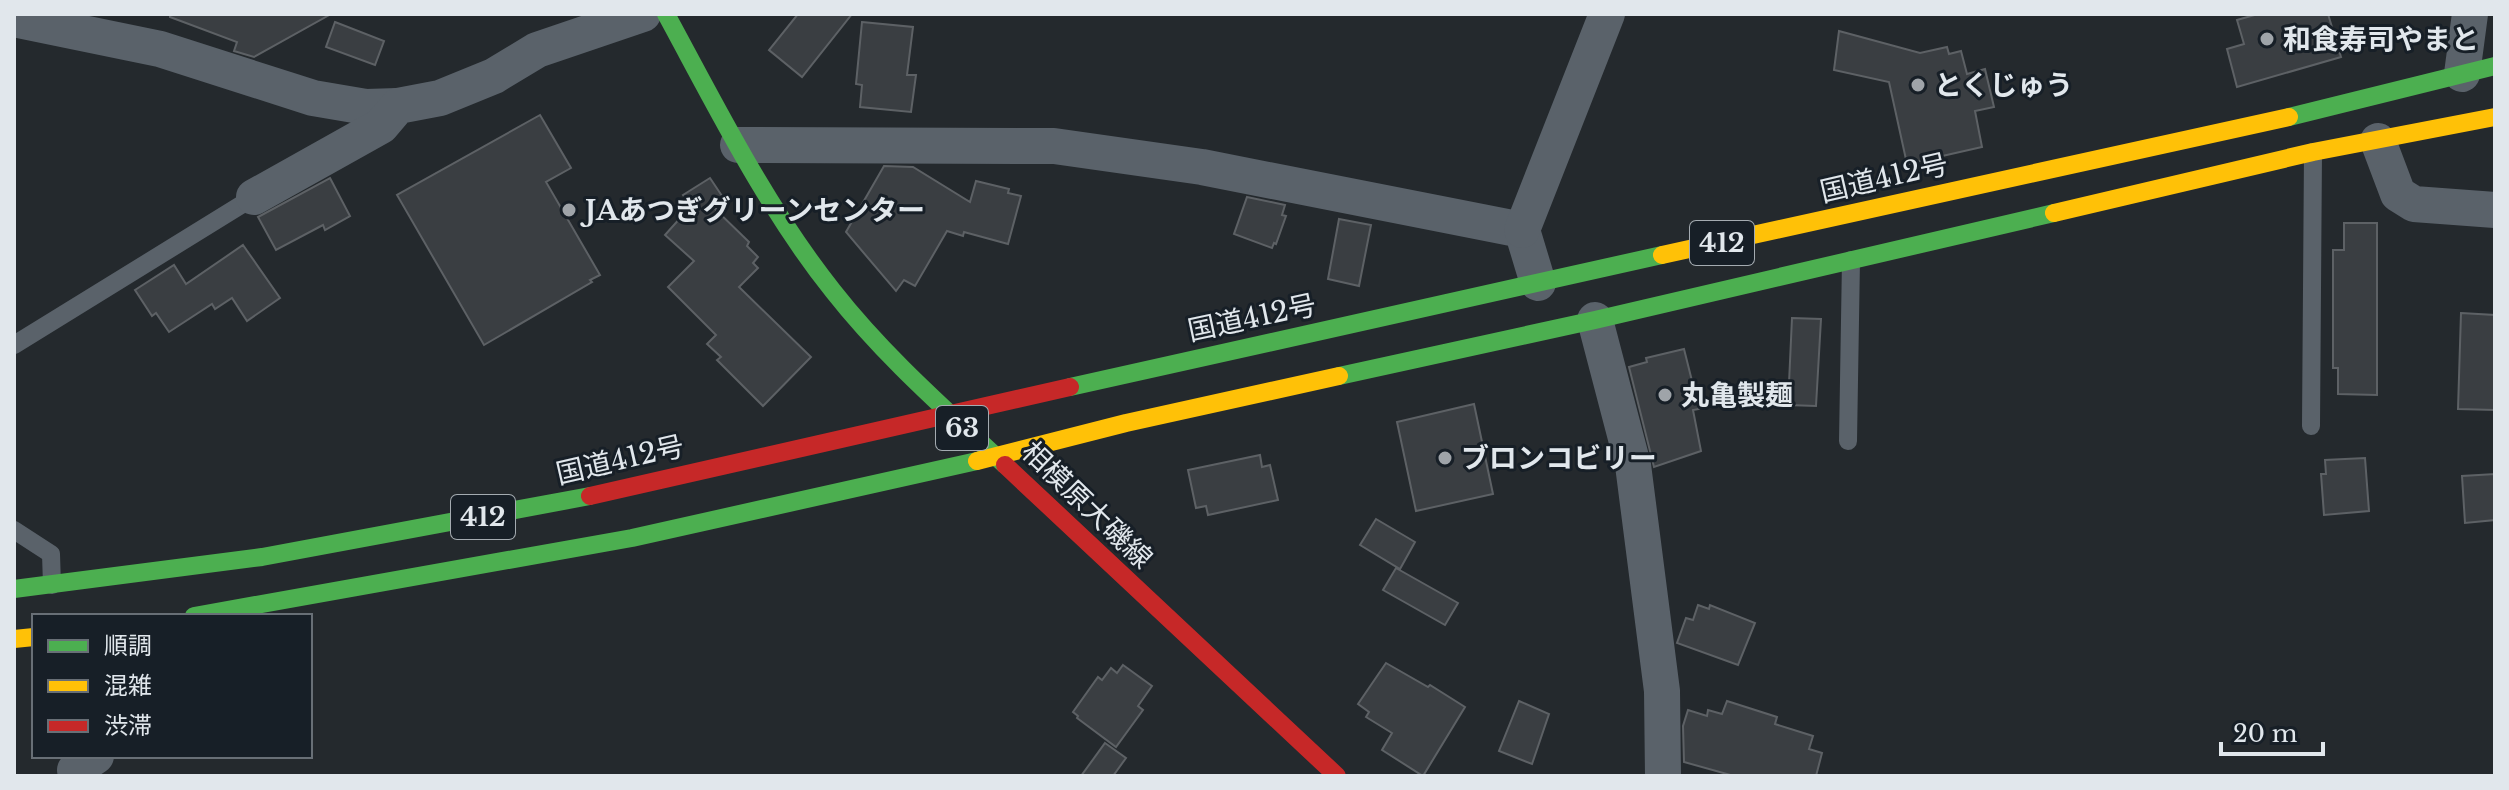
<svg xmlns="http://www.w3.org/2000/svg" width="2509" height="790" viewBox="0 0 2509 790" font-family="'Libre Baskerville','Noto Sans JP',serif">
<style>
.building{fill:#3a3e42;stroke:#5d6165;stroke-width:2}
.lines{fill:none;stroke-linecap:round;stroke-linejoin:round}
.lane{stroke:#5a626a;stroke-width:18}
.street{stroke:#5a626a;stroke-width:36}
.fast{stroke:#4caf50;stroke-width:18}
.slow{stroke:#ffc107;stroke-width:18}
.jam{stroke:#c62828;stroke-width:18}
.poi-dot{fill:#9fa4a9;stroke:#171f27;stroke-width:3}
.labels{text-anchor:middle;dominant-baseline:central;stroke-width:6;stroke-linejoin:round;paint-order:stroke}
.shield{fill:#171f27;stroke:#a4abb1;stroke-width:2}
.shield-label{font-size:26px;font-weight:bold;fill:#e1e7ec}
.poi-label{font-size:28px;font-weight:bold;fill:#e1e7ec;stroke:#171f27;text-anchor:start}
.street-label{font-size:28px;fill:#e1e7ec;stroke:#171f27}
</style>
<rect width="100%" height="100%" fill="#24292d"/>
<g class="building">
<polygon points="170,14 331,14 254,57 234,51 237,42 170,17"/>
<polygon points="798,14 852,14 802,77 769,50"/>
<polygon points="2258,14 2328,14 2341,57 2237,87 2227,49 2244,44 2237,20"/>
<polygon points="335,22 384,41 375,65 326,47"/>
<polygon points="862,22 913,27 907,75 916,75 911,112 860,107 862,85 856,84"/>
<polygon points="1839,31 1920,53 1947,47 1949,54 1961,51 1967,74 1985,69 1994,107 1975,111 1982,147 1907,164 1889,82 1834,70"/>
<polygon points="540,115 571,168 546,182 600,275 590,280 592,282 484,345 397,195"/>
<polygon points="884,166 913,167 970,202 976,181 1009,189 1008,193 1021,196 1008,244 964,232 963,236 947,231 915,286 904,280 896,291 846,232"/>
<polygon points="330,178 350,216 325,230 323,225 276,250 258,217"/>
<polygon points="710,178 726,202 715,209 749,242 747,246 758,257 753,263 758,268 739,287 811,357 763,406 717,360 721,357 707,344 716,335 668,287 694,261 665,235 691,206 683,195"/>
<polygon points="1247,197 1285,205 1282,215 1286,216 1276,244 1274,243 1272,248 1234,234"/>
<polygon points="1339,219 1371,225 1359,286 1328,279"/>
<polygon points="2344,223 2377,223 2377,395 2338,394 2338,368 2333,368 2333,250 2344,250"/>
<polygon points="243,245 280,298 247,321 232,298 215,309 212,304 169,332 156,313 152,316 135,290 174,265 186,284"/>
<polygon points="2461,313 2495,315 2495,410 2458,409"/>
<polygon points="1792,318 1821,319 1816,406 1788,405"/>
<polygon points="1684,349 1699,409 1693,410 1701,451 1654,467 1629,367 1647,362 1646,358"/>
<polygon points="1474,404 1493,494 1416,511 1397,422"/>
<polygon points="1260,455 1262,467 1270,465 1278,500 1208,515 1206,506 1196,508 1188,470"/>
<polygon points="2365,458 2369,511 2324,515 2321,474 2326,474 2325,460"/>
<polygon points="2495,474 2495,520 2465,523 2462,476"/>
<polygon points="1376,519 1415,542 1400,569 1360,545"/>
<polygon points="1396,568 1458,603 1445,625 1383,590"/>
<polygon points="1698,605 1709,609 1710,605 1755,623 1738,665 1677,643 1686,618 1693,620"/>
<polygon points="1386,663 1428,687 1430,685 1465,707 1423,776 1382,750 1392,733 1366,717 1369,712 1358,704"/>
<polygon points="1123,665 1152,686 1138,706 1143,710 1116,747 1077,718 1078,716 1073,712 1098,677 1102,680 1111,668 1117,673"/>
<polygon points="1519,701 1549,714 1532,764 1499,751"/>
<polygon points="1727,701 1777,717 1775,724 1813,736 1809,749 1822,753 1816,776 1734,776 1684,762 1683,726 1688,710 1707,716 1708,710 1722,714"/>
<polygon points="1105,743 1126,758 1113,776 1081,776"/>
</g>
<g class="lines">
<g class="lane">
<polyline points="14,345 254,197"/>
<polyline points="2311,426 2313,152"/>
<polyline points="1848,441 1851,260"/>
<polyline points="14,530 51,554 52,585"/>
</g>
<g class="street">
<polyline points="14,19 160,49 313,98 366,107 398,106"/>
<polyline points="2462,74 2470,14"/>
<polyline points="2378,141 2398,194 2414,204 2495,210"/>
<polyline points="738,145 1054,146 1202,167 1522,230 1538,283"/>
<polyline points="254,197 381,126 398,106 440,98 494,76 537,50 643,14"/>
<polyline points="1522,230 1607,14"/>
<polyline points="1595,320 1633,465 1662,691 1663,776"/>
<polyline points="75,770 96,756"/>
</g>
<g class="fast">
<path d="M666,14C717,108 766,207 833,291C884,356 945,409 1005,465"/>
<polyline points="2289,117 2495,66"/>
<polyline points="1339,376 1595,320 2054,213"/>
<polyline points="1070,387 1662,255"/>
<polyline points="14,589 262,557 590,496"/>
<polyline points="194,616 632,538 977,461"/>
</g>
<g class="slow">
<polyline points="2054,213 2313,152 2495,117"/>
<polyline points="1662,255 2289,117"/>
<polyline points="977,461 1126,423 1339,376"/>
<polyline points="14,639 34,637"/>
</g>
<g class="jam">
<polyline points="1005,465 1337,776"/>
<polyline points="590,496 1070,387"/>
</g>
</g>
<g class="poi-dot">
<circle cx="2267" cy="39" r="8"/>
<circle cx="1918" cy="85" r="8"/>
<circle cx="569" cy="210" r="8"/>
<circle cx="1665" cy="395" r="8"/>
<circle cx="1445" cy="458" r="8"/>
</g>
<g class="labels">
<g class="shield">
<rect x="1690" y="221" width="64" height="44" rx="6"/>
<rect x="936" y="406" width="52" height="44" rx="6"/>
<rect x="451" y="495" width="64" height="44" rx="6"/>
</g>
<g class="shield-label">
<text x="1722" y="243">412</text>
<text x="962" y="428">63</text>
<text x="483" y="517">412</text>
</g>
<g class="poi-label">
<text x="2283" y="39">和食寿司やまと</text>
<text x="1934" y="85">とくじゅう</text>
<text x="585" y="210">JAあつぎグリーンセンター</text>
<text x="1681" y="395">丸亀製麺</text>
<text x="1461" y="458">ブロンコビリー</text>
</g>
<g class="street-label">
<text transform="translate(1884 178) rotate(-13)">国道412号</text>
<text transform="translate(1252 318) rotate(-12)">国道412号</text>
<text transform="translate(620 460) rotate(-13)">国道412号</text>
<text transform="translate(1087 505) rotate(44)">相模原大磯線</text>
</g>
</g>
<rect width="2509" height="790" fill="none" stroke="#e1e7ec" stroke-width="32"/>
<rect x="32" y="614" width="280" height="144" fill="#171f27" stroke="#686f76" stroke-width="2"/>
<rect x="48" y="640" width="40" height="12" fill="#4caf50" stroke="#686f76" stroke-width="2"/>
<text x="104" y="654" font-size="24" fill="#e1e7ec">順調</text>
<rect x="48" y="680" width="40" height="12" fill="#ffc107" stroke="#686f76" stroke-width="2"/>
<text x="104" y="694" font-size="24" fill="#e1e7ec">混雑</text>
<rect x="48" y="720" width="40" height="12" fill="#c62828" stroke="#686f76" stroke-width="2"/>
<text x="104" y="734" font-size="24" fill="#e1e7ec">渋滞</text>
<path d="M2221 742v12h102v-12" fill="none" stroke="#e1e7ec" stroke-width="4"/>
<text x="2233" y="742" font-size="24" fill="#e1e7ec" stroke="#171f27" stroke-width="6" paint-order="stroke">20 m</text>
</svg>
